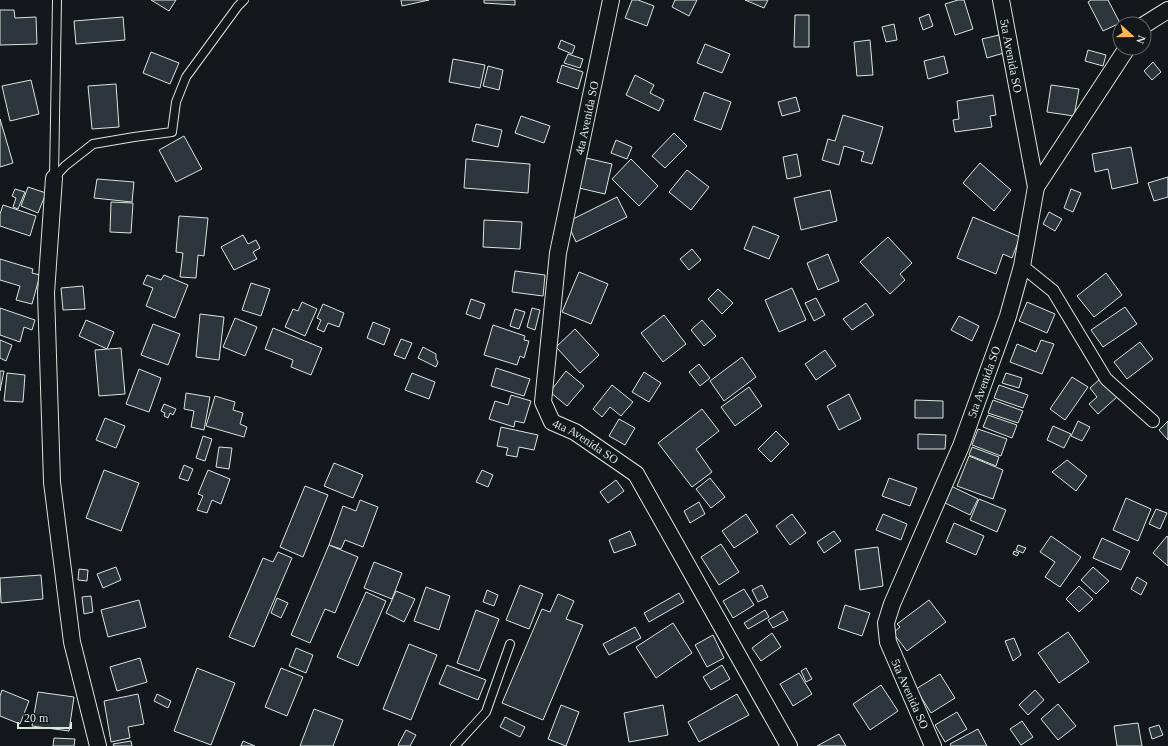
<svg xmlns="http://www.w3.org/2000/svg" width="1168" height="746" viewBox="0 0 1168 746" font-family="Georgia,serif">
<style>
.building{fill:#2c363c;stroke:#d8e6dc}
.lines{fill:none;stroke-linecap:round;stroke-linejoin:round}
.service-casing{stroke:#d8e6dc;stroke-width:10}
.pedestrian-casing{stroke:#d8e6dc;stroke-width:14}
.minor-casing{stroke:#d8e6dc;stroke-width:18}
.service{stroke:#14181c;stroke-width:8}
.pedestrian{stroke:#14181c;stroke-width:12}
.minor{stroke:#14181c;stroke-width:16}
.labels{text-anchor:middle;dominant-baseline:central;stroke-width:3;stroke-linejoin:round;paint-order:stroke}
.street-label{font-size:12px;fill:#d8e6dc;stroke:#14181c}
</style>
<rect width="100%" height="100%" fill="#14181c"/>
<g class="building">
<polygon points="151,0 176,0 169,11"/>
<polygon points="401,0 429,0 402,6"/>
<polygon points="484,0 515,0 515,5 484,3"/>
<polygon points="632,0 638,0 654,6 647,26 625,18"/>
<polygon points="675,0 697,0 689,16 672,7"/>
<polygon points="745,0 768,0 764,8"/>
<polygon points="958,0 964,0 973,29 955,35 945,4"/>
<polygon points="1091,0 1108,0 1120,23 1103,31 1088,2"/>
<polygon points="0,10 14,10 15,18 36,17 37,44 0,45"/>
<polygon points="929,14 933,26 923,30 919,18"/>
<polygon points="795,15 809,15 809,47 794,47"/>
<polygon points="123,17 125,40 76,44 74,21"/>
<polygon points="894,24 897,40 886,42 882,27"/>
<polygon points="999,35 1004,53 987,58 982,39"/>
<polygon points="561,40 575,46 572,54 558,48"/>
<polygon points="870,40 873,75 857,76 854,42"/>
<polygon points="705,44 730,54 722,73 697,63"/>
<polygon points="1088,50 1106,55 1103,66 1085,61"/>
<polygon points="151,52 179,63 170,84 143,73"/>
<polygon points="568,54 583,59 580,68 564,63"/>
<polygon points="944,56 948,73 928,79 924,61"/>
<polygon points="453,59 485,65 480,88 449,82"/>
<polygon points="1153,62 1161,72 1152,80 1144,71"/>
<polygon points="562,65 583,72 578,89 557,82"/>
<polygon points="488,66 503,70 499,90 483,86"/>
<polygon points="635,75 654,85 650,93 664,100 659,111 626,95"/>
<polygon points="31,80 39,114 10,121 2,86"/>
<polygon points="116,84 119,127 92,129 88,86"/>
<polygon points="1051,85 1079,89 1074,116 1047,112"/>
<polygon points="704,92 731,102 721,130 694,120"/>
<polygon points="993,95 996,115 990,116 992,127 955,132 953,120 959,119 957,101"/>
<polygon points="796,97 800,111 782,116 778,102"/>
<polygon points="843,115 883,127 872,164 861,161 864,152 844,146 839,165 822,160 828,139 835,141"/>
<polygon points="521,116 550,126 544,143 515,133"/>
<polygon points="0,119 13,163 0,167"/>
<polygon points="476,124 502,130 498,147 472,141"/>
<polygon points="674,133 687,146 665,168 652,156"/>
<polygon points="184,136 202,169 176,182 159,150"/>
<polygon points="616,140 632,147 627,159 611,153"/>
<polygon points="1131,147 1138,183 1112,189 1108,169 1095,172 1092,154"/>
<polygon points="797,154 801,176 787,179 783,157"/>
<polygon points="586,158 612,164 605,194 579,188"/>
<polygon points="466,159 530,164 528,193 464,188"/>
<polygon points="631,159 658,186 639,206 612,179"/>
<polygon points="980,163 1011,190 994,211 963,183"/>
<polygon points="687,170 709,187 691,210 669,192"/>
<polygon points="1168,177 1168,197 1154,201 1148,183"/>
<polygon points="97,179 134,182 132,202 94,198"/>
<polygon points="28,187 46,193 38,213 21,206"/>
<polygon points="15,189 25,192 18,209 13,207 16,198 12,196"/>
<polygon points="1071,189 1081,193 1073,212 1064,208"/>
<polygon points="830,190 837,221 801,230 794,198"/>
<polygon points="617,197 627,217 576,242 567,222"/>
<polygon points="111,202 133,203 131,233 110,232"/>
<polygon points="3,205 36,216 30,236 0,226 0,214"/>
<polygon points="1049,212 1062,219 1055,231 1043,224"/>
<polygon points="179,216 208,218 204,256 198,255 196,278 180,277 183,253 176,252"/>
<polygon points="973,217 1020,237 1012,258 1003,254 996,274 957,258"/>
<polygon points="484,220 522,222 520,249 483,247"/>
<polygon points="753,226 779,236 769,259 744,249"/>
<polygon points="243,235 248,244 256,240 260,248 253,252 257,259 234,270 221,247"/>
<polygon points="888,237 912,263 900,274 905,280 890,294 860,262"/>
<polygon points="692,249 701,260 689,270 680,259"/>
<polygon points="828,254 839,281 818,290 807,263"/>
<polygon points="0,259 33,269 32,273 40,275 32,304 16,300 20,286 0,280"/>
<polygon points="515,271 545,275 543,296 512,292"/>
<polygon points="579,272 608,284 591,324 562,312"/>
<polygon points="1106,273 1122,295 1094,317 1077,296"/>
<polygon points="147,275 161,280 164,275 188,285 175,318 146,306 153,288 143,284"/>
<polygon points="251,283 270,289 261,316 242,310"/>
<polygon points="83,286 85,309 63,310 61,288"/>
<polygon points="792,288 806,320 779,332 765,300"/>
<polygon points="718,289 733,303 722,314 708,299"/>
<polygon points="816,298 825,315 814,321 805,303"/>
<polygon points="471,299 485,304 480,319 466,314"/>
<polygon points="302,302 317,309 305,336 285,327 293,309 298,311"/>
<polygon points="1027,302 1055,314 1047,333 1019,321"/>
<polygon points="866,303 874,315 852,330 843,319"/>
<polygon points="323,304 344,313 339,327 328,323 324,332 317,329 321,320 317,318"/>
<polygon points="1125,307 1137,324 1103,347 1091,330"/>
<polygon points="0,308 35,320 32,330 24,327 20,342 0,335"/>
<polygon points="532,308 540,310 535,330 527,327"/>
<polygon points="515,309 525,312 519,329 510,326"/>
<polygon points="200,314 224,317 219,360 196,357"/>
<polygon points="664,315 686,344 663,362 641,333"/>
<polygon points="959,316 979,326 972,341 951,330"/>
<polygon points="235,318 257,327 245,356 223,347"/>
<polygon points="86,320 114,332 107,349 79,336"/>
<polygon points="702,320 716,336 704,346 691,330"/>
<polygon points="373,322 390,329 384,345 367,338"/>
<polygon points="153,324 180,334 168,365 141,355"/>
<polygon points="493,325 525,336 524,340 529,341 524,358 520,356 517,365 484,355"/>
<polygon points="273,328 322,348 311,375 291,367 293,360 265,349"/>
<polygon points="575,329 599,355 580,373 556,347"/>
<polygon points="401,339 412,343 405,359 394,355"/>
<polygon points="0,340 12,345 6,361 0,358"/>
<polygon points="1041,340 1054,344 1042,374 1010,362 1017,344 1036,352"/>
<polygon points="1140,342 1153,359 1127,379 1114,362"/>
<polygon points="423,347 436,354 436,359 438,362 436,367 418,358"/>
<polygon points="121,348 125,394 99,396 95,350"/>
<polygon points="825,350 836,366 816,380 805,364"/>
<polygon points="742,357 756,377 724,401 710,381"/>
<polygon points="699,364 710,378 700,386 689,372"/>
<polygon points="496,368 530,379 524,396 491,386"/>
<polygon points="139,369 161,378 149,412 126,404"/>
<polygon points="0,371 4,371 0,391"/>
<polygon points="566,371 584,386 567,406 550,392"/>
<polygon points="644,372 661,383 649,402 632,392"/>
<polygon points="7,373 25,375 23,402 4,401"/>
<polygon points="412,373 435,382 429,399 405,390"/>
<polygon points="1006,373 1022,378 1019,388 1002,383"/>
<polygon points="1072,377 1088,387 1065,420 1050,409"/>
<polygon points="1101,378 1118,396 1098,414 1089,404 1097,397 1090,388"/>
<polygon points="612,385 633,402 621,416 610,407 602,417 593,409"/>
<polygon points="999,385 1028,395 1023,408 994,398"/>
<polygon points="749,387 762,406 735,426 721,407"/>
<polygon points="186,393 210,397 204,430 191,427 194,411 184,409"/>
<polygon points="849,394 861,419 839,430 827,406"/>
<polygon points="511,395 531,401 524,423 515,421 514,427 489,419 495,401 508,405"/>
<polygon points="215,396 235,402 233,410 243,413 240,424 247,427 244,437 206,426"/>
<polygon points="915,400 943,401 943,418 915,418"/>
<polygon points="993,400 1023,411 1018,423 988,413"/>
<polygon points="164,404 176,409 173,415 170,413 168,418 164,416 165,413 161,411"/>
<polygon points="702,409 719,431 696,449 712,472 692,487 658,443"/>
<polygon points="988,415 1017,425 1012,438 983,427"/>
<polygon points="105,418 125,426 116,448 96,440"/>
<polygon points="619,419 635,428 625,445 609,436"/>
<polygon points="1078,421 1090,427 1082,441 1071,436"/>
<polygon points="1168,421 1168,440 1159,430"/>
<polygon points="1053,426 1071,434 1064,448 1047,440"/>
<polygon points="501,427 538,435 534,450 519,447 517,457 506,455 508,448 497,446"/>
<polygon points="978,429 1007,439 1001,456 972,445"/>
<polygon points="776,431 789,444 771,462 758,449"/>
<polygon points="918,434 946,435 945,449 918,449"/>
<polygon points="203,436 212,439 205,461 196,458"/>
<polygon points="219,447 232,448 229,469 216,467"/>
<polygon points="972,447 999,457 996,466 969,455"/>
<polygon points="969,456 1003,470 993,499 957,486"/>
<polygon points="1067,460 1087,476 1076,491 1052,472"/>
<polygon points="334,463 363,475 353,498 324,486"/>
<polygon points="184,465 193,469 188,481 179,478"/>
<polygon points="104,470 139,483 121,531 86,518"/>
<polygon points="208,470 230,479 221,504 212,500 207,513 197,510 203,496 198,494"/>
<polygon points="482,470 493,475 488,487 476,482"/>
<polygon points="710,478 725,497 711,508 696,489"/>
<polygon points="889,478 917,488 910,506 882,496"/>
<polygon points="616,480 624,491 608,503 600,492"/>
<polygon points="305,486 328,495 303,557 280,547"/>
<polygon points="951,486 978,499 970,515 943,502"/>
<polygon points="1126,498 1151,509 1138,541 1113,530"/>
<polygon points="979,499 1006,510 997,532 970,520"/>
<polygon points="360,500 378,507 363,547 345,540 341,549 329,545 343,506 356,511"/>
<polygon points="699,502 705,514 690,523 684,511"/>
<polygon points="1156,509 1167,513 1160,529 1149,524"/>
<polygon points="746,514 758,532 734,548 722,531"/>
<polygon points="792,514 806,533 790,545 776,526"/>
<polygon points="883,514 907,524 901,540 876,530"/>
<polygon points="954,523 984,536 976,555 946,542"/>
<polygon points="630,531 636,545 614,553 609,540"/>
<polygon points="834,531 841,541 824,553 817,542"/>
<polygon points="1051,536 1081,557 1060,587 1045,577 1055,562 1040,552"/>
<polygon points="1167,536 1168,538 1168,566 1153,553"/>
<polygon points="1102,538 1130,551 1121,570 1093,558"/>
<polygon points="721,544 739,572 719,585 701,557"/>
<polygon points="329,545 358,557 335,613 325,609 310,643 291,635"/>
<polygon points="1018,545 1026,548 1023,553 1016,550"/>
<polygon points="878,547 883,586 860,590 855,550"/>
<polygon points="1014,551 1019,553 1017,556 1013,554"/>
<polygon points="278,552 292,558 254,647 229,637 263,558 273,562"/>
<polygon points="374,562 402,573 392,599 364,588"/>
<polygon points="116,567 121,580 103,588 97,574"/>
<polygon points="1093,567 1109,581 1096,594 1081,580"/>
<polygon points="79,569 88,570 87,581 78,580"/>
<polygon points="41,575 43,599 1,603 0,578"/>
<polygon points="1137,577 1147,583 1141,595 1131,589"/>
<polygon points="520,585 543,594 529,629 506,620"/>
<polygon points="762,585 768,597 758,602 752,590"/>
<polygon points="1079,586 1093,599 1079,612 1066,599"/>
<polygon points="426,587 450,596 439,630 414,621"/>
<polygon points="744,589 754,605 733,618 723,601"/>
<polygon points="487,590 498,595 494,606 483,602"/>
<polygon points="396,591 415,599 404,622 386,613"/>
<polygon points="366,592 386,601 358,666 337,657"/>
<polygon points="679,593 684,602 649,622 644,613"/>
<polygon points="558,594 574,601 566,619 583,625 543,720 502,703 542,609 550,612"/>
<polygon points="91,596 93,612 84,614 82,597"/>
<polygon points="277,598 288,603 281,618 271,613"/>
<polygon points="139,600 146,627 108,637 101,610"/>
<polygon points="929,600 946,622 907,651 893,633 900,627 897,624"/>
<polygon points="845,605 870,613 862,636 838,628"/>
<polygon points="476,610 499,619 479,671 457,663"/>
<polygon points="765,610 769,617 748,629 744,623"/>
<polygon points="783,611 788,620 773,628 768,620"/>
<polygon points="673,623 692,653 656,678 636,647"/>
<polygon points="635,627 641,638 609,655 603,644"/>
<polygon points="1068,632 1089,662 1059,683 1038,653"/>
<polygon points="772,633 781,647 761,661 752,648"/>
<polygon points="713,635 724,658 707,667 695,645"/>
<polygon points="1014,638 1021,655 1013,661 1005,641"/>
<polygon points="409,644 437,655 411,720 383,709"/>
<polygon points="296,648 313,655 306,673 289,666"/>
<polygon points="140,658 147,682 117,691 110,667"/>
<polygon points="447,665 486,680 478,700 439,684"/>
<polygon points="722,665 730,679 711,690 703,677"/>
<polygon points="197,668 235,683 211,745 174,731"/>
<polygon points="281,668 303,677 287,716 265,707"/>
<polygon points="806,668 812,679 806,682 801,671"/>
<polygon points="799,673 812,694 793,706 780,684"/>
<polygon points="940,674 955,698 931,713 916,689"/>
<polygon points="881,685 898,711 870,730 853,704"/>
<polygon points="2,690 29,701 20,724 0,716 0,696"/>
<polygon points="1035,690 1044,700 1028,715 1019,705"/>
<polygon points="38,692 74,697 69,731 32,726"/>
<polygon points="138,694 144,724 128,727 130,738 111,742 104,701"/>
<polygon points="157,694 171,701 168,708 154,701"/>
<polygon points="737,694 749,715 699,742 688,722"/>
<polygon points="1058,704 1076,726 1058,740 1041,719"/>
<polygon points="561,705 579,712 566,746 548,739"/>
<polygon points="663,705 668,735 629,742 624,713"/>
<polygon points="314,709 343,720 333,746 300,746"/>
<polygon points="957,712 967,729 945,742 935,725"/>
<polygon points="505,717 525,727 520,737 500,727"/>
<polygon points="1022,721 1033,737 1021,745 1010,729"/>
<polygon points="1138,723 1142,746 1117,746 1114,726"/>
<polygon points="1159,725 1163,735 1152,739 1149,728"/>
<polygon points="978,729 987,746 951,746 950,744"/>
<polygon points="406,730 416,735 410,746 400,746 398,745"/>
<polygon points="839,734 846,746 817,746"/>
<polygon points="54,738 75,739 74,746 53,746"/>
<polygon points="131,741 132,746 114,746 113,744"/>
<polygon points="243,741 255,746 241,746"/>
</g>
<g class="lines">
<defs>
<g id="service">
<polyline points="54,178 65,166 93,144 134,137 172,132 176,102 186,77 238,6 244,0"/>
<polyline points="54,178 57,0"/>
<polyline points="455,746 486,712 510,644"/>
</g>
<polyline id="pedestrian" points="1022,266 1053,291 1106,379 1153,421"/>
<g id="minor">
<path id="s1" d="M611,0L558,253L543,402L552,422L575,432L636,474L789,746"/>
<polyline points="1144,25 1168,10"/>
<polyline points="54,178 46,293 52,482 72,642 98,746"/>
<polyline points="1036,187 1127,48"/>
<path id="s2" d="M933,746L888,642L886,623L892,604L961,446L1008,316L1022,266L1036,187L1001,0"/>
</g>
</defs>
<use href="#service" class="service-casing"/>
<use href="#pedestrian" class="pedestrian-casing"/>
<use href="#minor" class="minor-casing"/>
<use href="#service" class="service"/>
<use href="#pedestrian" class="pedestrian"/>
<use href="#minor" class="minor"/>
</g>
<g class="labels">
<g class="street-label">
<text transform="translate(1011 56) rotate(79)">5ta Avenida SO</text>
<text transform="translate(587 118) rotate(-78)">4ta Avenida SO</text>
<text stroke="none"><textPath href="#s2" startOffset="393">5ta Avenida SO</textPath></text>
<text stroke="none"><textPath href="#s1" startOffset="469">4ta Avenida SO</textPath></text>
<text transform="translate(910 694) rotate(66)">5ta Avenida SO</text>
</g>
</g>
<g transform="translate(1132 36) rotate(111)"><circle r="19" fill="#14181c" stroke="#626a69"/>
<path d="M0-3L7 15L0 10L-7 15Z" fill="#ffb74d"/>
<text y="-6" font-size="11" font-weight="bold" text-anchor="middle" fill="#d8e6dc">N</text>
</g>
<path d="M18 722v6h53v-6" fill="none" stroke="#d8e6dc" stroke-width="2"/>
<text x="24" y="722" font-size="12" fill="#d8e6dc" stroke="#14181c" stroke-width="3" paint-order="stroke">20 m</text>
</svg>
